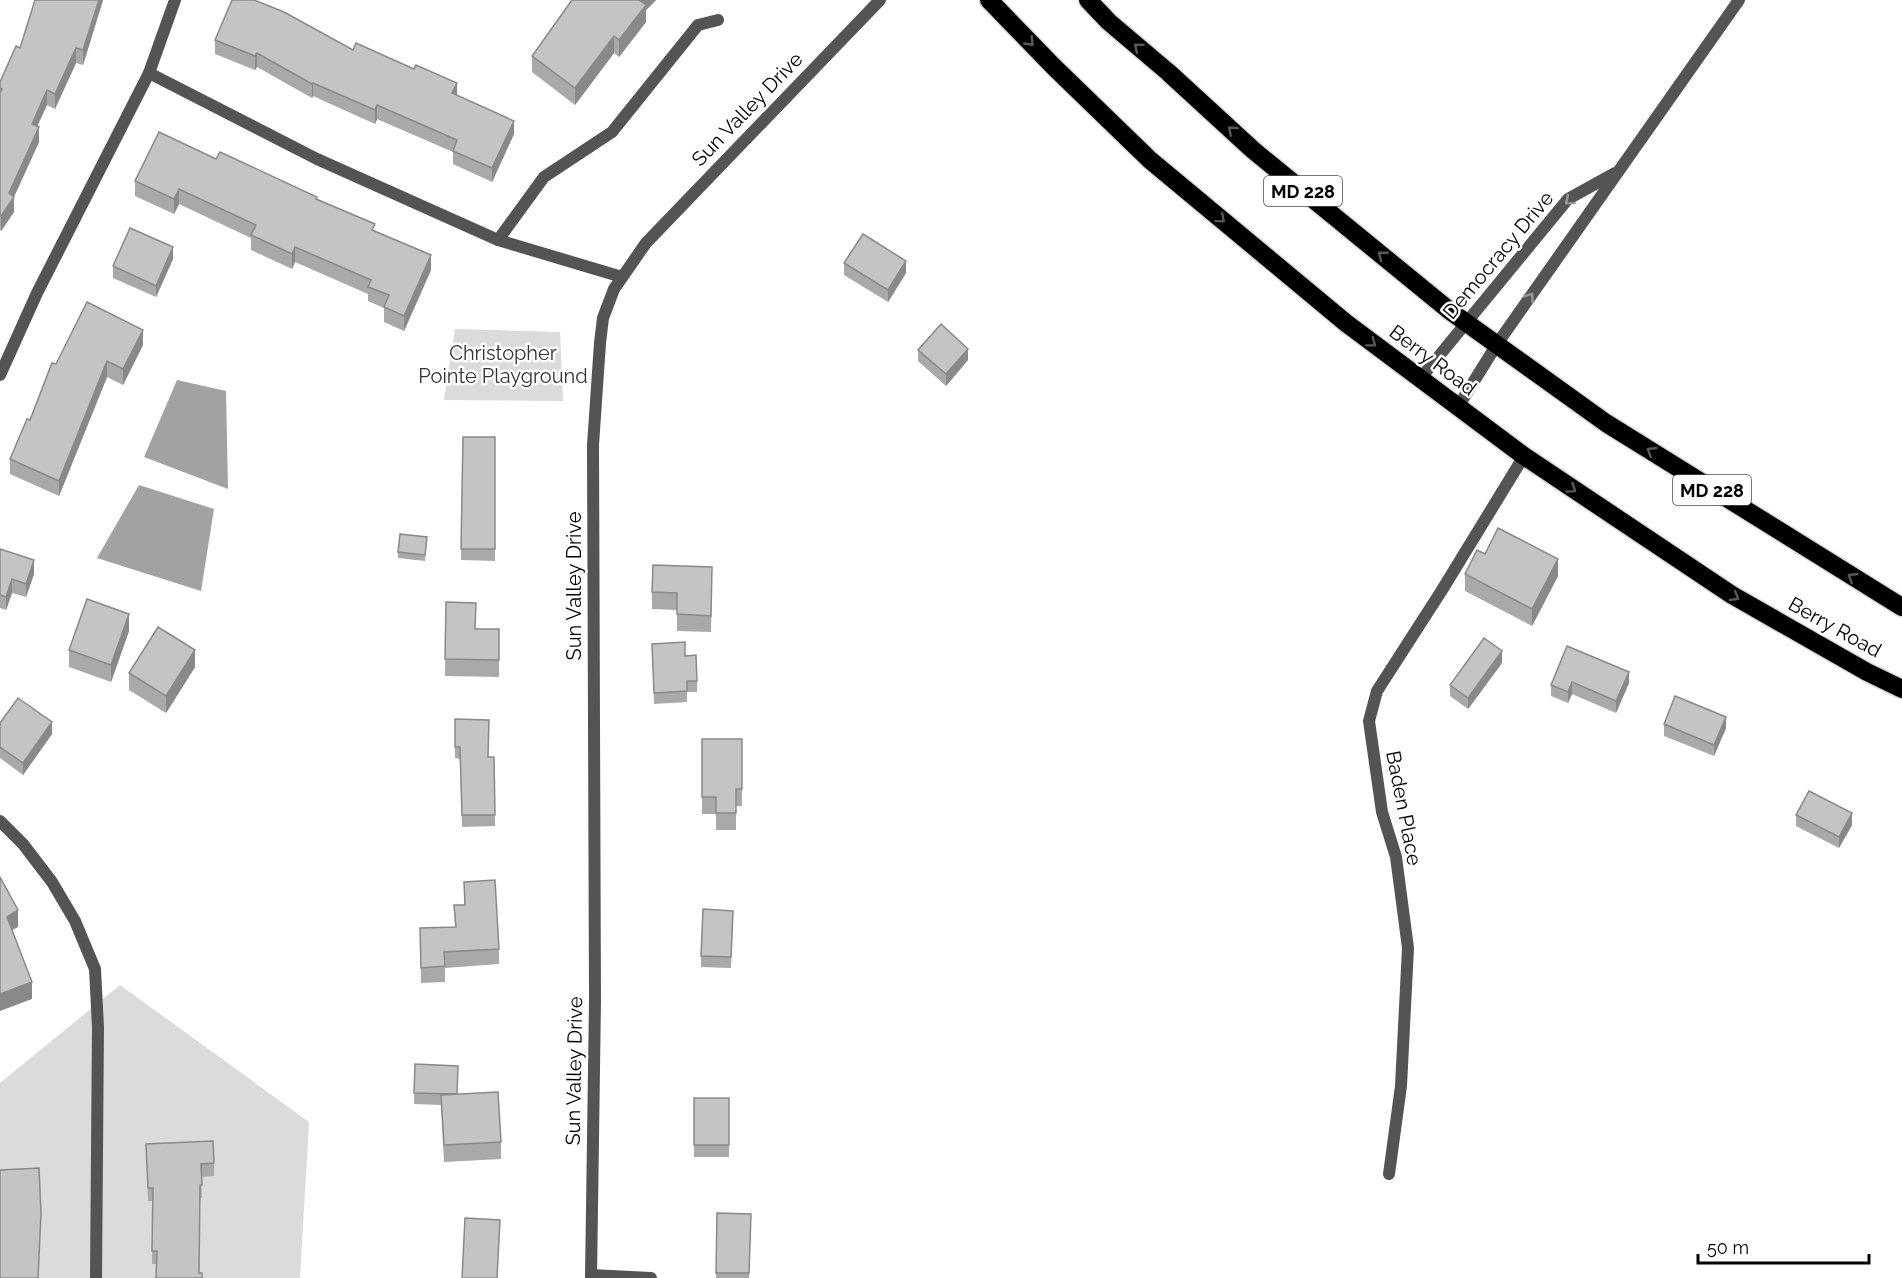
<svg xmlns="http://www.w3.org/2000/svg" width="1902" height="1278" viewBox="0 0 1902 1278" font-family="Raleway,sans-serif">
<style>
.green{fill:#dbdbdb}
.water{fill:#a2a2a2}
.lines{fill:none;stroke-linecap:round;stroke-linejoin:round}
.highway-casing{stroke:#dbdbdb;stroke-width:21}
.street{stroke:#545454;stroke-width:12}
.highway{stroke:#000;stroke-width:18}
.wall{fill:#a9a9a9}
.shaded-wall{fill:#898989}
.building{fill:#c4c4c4;stroke:#898989;stroke-width:1.5}
.oneway{stroke:#595959}
.oneway2{stroke:#989898}
.labels{text-anchor:middle;dominant-baseline:central;stroke-width:5;stroke-linejoin:round;paint-order:stroke}
.shield{fill:#fff;stroke:#4c4c4c;stroke-width:1.5}
.shield-label{font-size:18px;font-weight:bold;fill:#000}
.street-label{font-size:20px;fill:#000;stroke:#fff}
.park-label{font-size:20px;fill:#323232;stroke:#fff}
</style>
<rect width="100%" height="100%" fill="#fff"/>
<g class="green">
<polygon points="455,329 560,332 563,401 444,400"/>
<polygon points="120,985 309,1122 300,1278 0,1278 0,1083"/>
</g>
<g class="water">
<polygon points="177,380 226,391 228,489 144,457"/>
<polygon points="139,485 214,509 201,591 97,558"/>
</g>
<g class="lines">
<defs>
<g id="highway">
<polyline points="989,0 1054,67 1150,160 1346,323 1524,456 1732,595 1867,672 1902,689"/>
<polyline points="1088,0 1109,22 1168,72 1253,150 1450,311 1606,423 1902,607"/>
</g>
</defs>
<use href="#highway" class="highway-casing"/>
<g class="street">
<polyline points="149,73 317,159 498,240 622,277"/>
<polyline points="498,240 544,177 612,132 698,25 718,20"/>
<polyline points="0,375 37,293 149,73 175,0"/>
<polyline points="1420,379 1568,199 1615,173"/>
<polyline points="1458,407 1497,344 1739,0"/>
<polyline points="0,821 23,844 52,882 75,921 95,969 98,1027 96,1278"/>
<polyline points="1389,1174 1401,1086 1408,948 1396,857 1382,812 1369,721 1377,691 1442,590 1524,456"/>
<polyline points="591,1275 651,1278"/>
<polyline points="591,1278 595,1000 593,445 600,343 603,318 614,289 646,243 880,0"/>
</g>
<use href="#highway" class="highway"/>
</g>
<g class="wall">
<polygon points="35,0 103,0 83,65 76,63 55,109 47,105 37,126 39,142 14,197 14,212 1,231 0,230 0,82 20,48"/>
<polygon points="572,0 656,0 646,10 646,22 619,57 614,53 575,105 532,72 532,56"/>
<polygon points="215,40 353,50 414,69 457,95 514,134 492,182 453,164 453,152 377,119 375,124 313,96 312,98 257,67 255,70 215,54"/>
<polygon points="216,159 317,199 375,231 431,270 404,331 384,322 384,308 368,301 368,294 295,262 292,269 251,250 251,238 179,204 174,214 135,196 135,181"/>
<polygon points="173,259 156,297 113,278 113,266"/>
<polygon points="844,263 906,273 888,302 844,275"/>
<polygon points="143,345 123,385 107,377 59,496 10,474 10,459 30,420 56,364"/>
<polygon points="918,350 968,360 946,386 918,361"/>
<polygon points="463,437 495,437 495,561 461,560"/>
<polygon points="427,542 425,561 398,558 398,552"/>
<polygon points="0,549 34,574 26,597 12,593 6,610 0,608"/>
<polygon points="1485,554 1558,576 1532,626 1465,591 1465,574"/>
<polygon points="712,584 711,632 677,631 677,610 652,609 652,592"/>
<polygon points="446,602 476,629 499,629 499,677 445,676"/>
<polygon points="129,631 111,682 69,667 69,650"/>
<polygon points="652,644 685,656 697,681 697,692 687,692 687,702 654,704"/>
<polygon points="1567,646 1629,683 1616,713 1572,694 1568,703 1551,696 1551,685"/>
<polygon points="1502,663 1468,709 1450,696 1450,685"/>
<polygon points="195,667 166,713 129,690 129,673"/>
<polygon points="455,719 488,757 494,757 495,826 462,827 460,759 455,758"/>
<polygon points="0,723 52,734 23,775 0,758"/>
<polygon points="1664,724 1726,728 1714,756 1664,736"/>
<polygon points="702,739 742,739 742,806 736,806 736,830 716,830 716,814 702,814"/>
<polygon points="1796,815 1852,825 1839,848 1796,826"/>
<polygon points="464,882 499,949 499,964 445,968 445,982 421,983 420,928 455,927 454,905 464,905"/>
<polygon points="733,922 731,968 701,967 701,956"/>
<polygon points="415,1064 457,1094 501,1142 501,1159 444,1162 441,1105 414,1104"/>
<rect x="694" y="1098" width="35" height="59"/>
<polygon points="146,1144 214,1163 214,1176 201,1177 202,1198 200,1198 199,1273 202,1278 156,1264 152,1264 153,1201 148,1201"/>
<polygon points="717,1213 751,1225 749,1278 716,1278"/>
</g>
<g class="shaded-wall">
<polygon points="99,0 103,0 83,65 83,50"/>
<polygon points="639,0 656,0 646,10 646,22 619,57 619,40"/>
<polygon points="614,36 614,53 575,105 575,88"/>
<polygon points="76,48 76,63 55,109 55,94"/>
<polygon points="257,53 257,67 255,70 255,56"/>
<polygon points="313,83 313,96 312,98 312,84"/>
<polygon points="457,83 457,96 452,93"/>
<polygon points="47,90 47,105 32,138 32,124"/>
<polygon points="377,105 377,119 375,124 375,110"/>
<polygon points="514,121 514,134 492,182 492,168"/>
<polygon points="39,127 39,142 12,201 14,197 14,212 1,231 1,216 9,193"/>
<polygon points="179,189 179,204 174,214 174,199"/>
<polygon points="173,247 173,259 156,297 156,286"/>
<polygon points="295,247 295,262 292,269 292,254"/>
<polygon points="431,255 431,270 404,331 404,316"/>
<polygon points="906,261 906,273 888,302 888,290"/>
<polygon points="143,330 143,345 123,385 123,369"/>
<polygon points="968,349 968,360 946,386 946,374"/>
<polygon points="107,361 107,377 59,496 59,481"/>
<polygon points="1558,559 1558,576 1532,626 1532,609"/>
<polygon points="34,560 34,574 26,597 26,584"/>
<polygon points="12,579 12,593 6,610 6,597"/>
<polygon points="129,614 129,631 111,682 111,665"/>
<polygon points="195,650 195,667 166,713 166,696"/>
<polygon points="1502,651 1502,663 1468,709 1468,698"/>
<polygon points="1629,672 1629,683 1616,713 1616,701"/>
<polygon points="1572,682 1572,694 1568,703 1568,692"/>
<polygon points="1726,717 1726,728 1714,756 1714,745"/>
<polygon points="52,722 52,734 23,775 23,763"/>
<polygon points="1852,813 1852,825 1839,848 1839,837"/>
<polygon points="18,910 18,927 7,933 7,917"/>
<polygon points="32,982 32,999 0,1011 0,994"/>
</g>
<g class="building">
<polygon points="35,0 99,0 83,50 76,48 55,94 47,90 32,124 39,127 9,193 14,197 1,216 0,215 0,93 2,89 0,88 0,82 16,46 20,48"/>
<polygon points="232,0 254,0 284,12 353,50 356,43 414,69 416,65 457,83 452,93 514,121 492,168 453,151 457,140 377,105 375,110 313,83 312,84 257,53 255,56 215,40"/>
<polygon points="572,0 639,0 646,5 619,40 614,36 575,88 532,56"/>
<polygon points="159,132 216,159 220,152 317,197 316,199 375,224 372,230 431,255 404,316 384,307 389,295 368,287 371,280 295,247 292,254 251,235 256,225 179,189 174,199 135,181"/>
<polygon points="130,228 173,247 156,286 113,266"/>
<polygon points="863,234 906,261 888,290 844,263"/>
<polygon points="87,302 143,330 123,369 107,361 59,481 10,459 27,419 30,420 52,363 56,364"/>
<polygon points="941,324 968,349 946,374 918,350"/>
<polygon points="463,437 495,437 495,549 461,549"/>
<polygon points="1498,528 1558,559 1532,609 1465,574 1477,550 1485,554"/>
<polygon points="400,534 427,537 425,555 398,552"/>
<polygon points="0,549 34,560 26,584 12,579 6,597 0,595"/>
<polygon points="653,565 712,567 711,616 677,614 677,593 652,592"/>
<polygon points="87,599 129,614 111,665 69,650"/>
<polygon points="446,602 476,603 475,629 499,629 499,660 445,659"/>
<polygon points="158,627 195,650 166,696 129,673"/>
<polygon points="1484,638 1502,651 1468,698 1450,685"/>
<polygon points="685,642 685,656 696,655 697,681 687,681 687,691 654,693 652,644"/>
<polygon points="1567,646 1629,672 1616,701 1572,682 1568,692 1551,685"/>
<polygon points="1675,696 1726,717 1714,745 1664,724"/>
<polygon points="18,698 52,722 23,763 0,747 0,723"/>
<polygon points="455,719 489,720 488,757 494,757 495,815 462,815 460,747 455,747"/>
<polygon points="702,739 742,739 742,789 736,789 736,813 716,813 716,797 702,797"/>
<polygon points="1809,791 1852,813 1839,837 1796,815"/>
<polygon points="0,877 18,910 7,917 32,982 0,994"/>
<polygon points="495,880 499,949 444,952 445,966 421,968 420,928 456,927 454,905 465,905 464,882"/>
<polygon points="703,909 733,911 731,957 701,956"/>
<polygon points="415,1064 458,1066 457,1094 414,1093"/>
<polygon points="498,1092 501,1142 444,1145 441,1095"/>
<rect x="694" y="1098" width="35" height="47"/>
<polygon points="213,1141 214,1163 201,1164 202,1185 200,1185 199,1273 202,1273 202,1278 156,1278 157,1251 152,1251 153,1188 148,1188 146,1144"/>
<polygon points="39,1168 41,1213 38,1278 0,1278 0,1170"/>
<polygon points="717,1213 751,1214 749,1273 716,1273"/>
<polygon points="465,1218 500,1220 497,1278 462,1278"/>
</g>
<defs><path id="oneway-chevron" d="M-2-3.5L2.5 0L-2 3.5" fill="none" stroke-width="1.6" stroke-linecap="round" stroke-linejoin="round" transform="scale(1.5)"/></defs>
<g class="oneway">
<use href="#oneway-chevron" transform="translate(1030 42) rotate(46)"/>
<use href="#oneway-chevron" transform="translate(1138 47) rotate(-140)"/>
<use href="#oneway-chevron" transform="translate(1232 130) rotate(-138)"/>
<use href="#oneway-chevron" transform="translate(1221 219) rotate(40)"/>
<use href="#oneway-chevron" transform="translate(1382 255) rotate(-141)"/>
<use href="#oneway-chevron" transform="translate(1372 343) rotate(37)"/>
<use href="#oneway-chevron" transform="translate(1651 451) rotate(-148)"/>
<use href="#oneway-chevron" transform="translate(1572 489) rotate(34)"/>
<use href="#oneway-chevron" transform="translate(1852 577) rotate(-148)"/>
<use href="#oneway-chevron" transform="translate(1735 597) rotate(31)"/>
</g>
<g class="oneway2">
<use href="#oneway-chevron" transform="translate(1569 201) rotate(140)"/>
<use href="#oneway-chevron" transform="translate(1530 297) rotate(-55)"/>
</g>
<g class="labels">
<g class="shield">
<rect x="1264" y="176" width="78" height="30" rx="4.5"/>
<rect x="1673" y="475" width="78" height="30" rx="4.5"/>
</g>
<g class="shield-label">
<text x="1303" y="191">MD 228</text>
<text x="1712" y="490">MD 228</text>
</g>
<g class="street-label">
<text transform="translate(747 109) rotate(-46)">Sun Valley Drive</text>
<text transform="translate(1498 255) rotate(-50)">Democracy Drive</text>
<text transform="translate(1433 360) rotate(37)">Berry Road</text>
<text transform="translate(574 586) rotate(-90)">Sun Valley Drive</text>
<text transform="translate(1835 627) rotate(29)">Berry Road</text>
<text transform="translate(1404 808) rotate(79)">Baden Place</text>
<text transform="translate(574 1071) rotate(-89)">Sun Valley Drive</text>
</g>
<g class="park-label">
<text x="503" y="353">Christopher<tspan x="503" dy="23">Pointe Playground</tspan></text>
</g>
</g>
<path d="M1698 1254v9h171v-9" fill="none" stroke="#000000" stroke-width="3"/>
<text x="1707" y="1254" font-size="18" fill="#000000" stroke="#ffffff" stroke-width="4.5" paint-order="stroke">50 m</text>
</svg>
